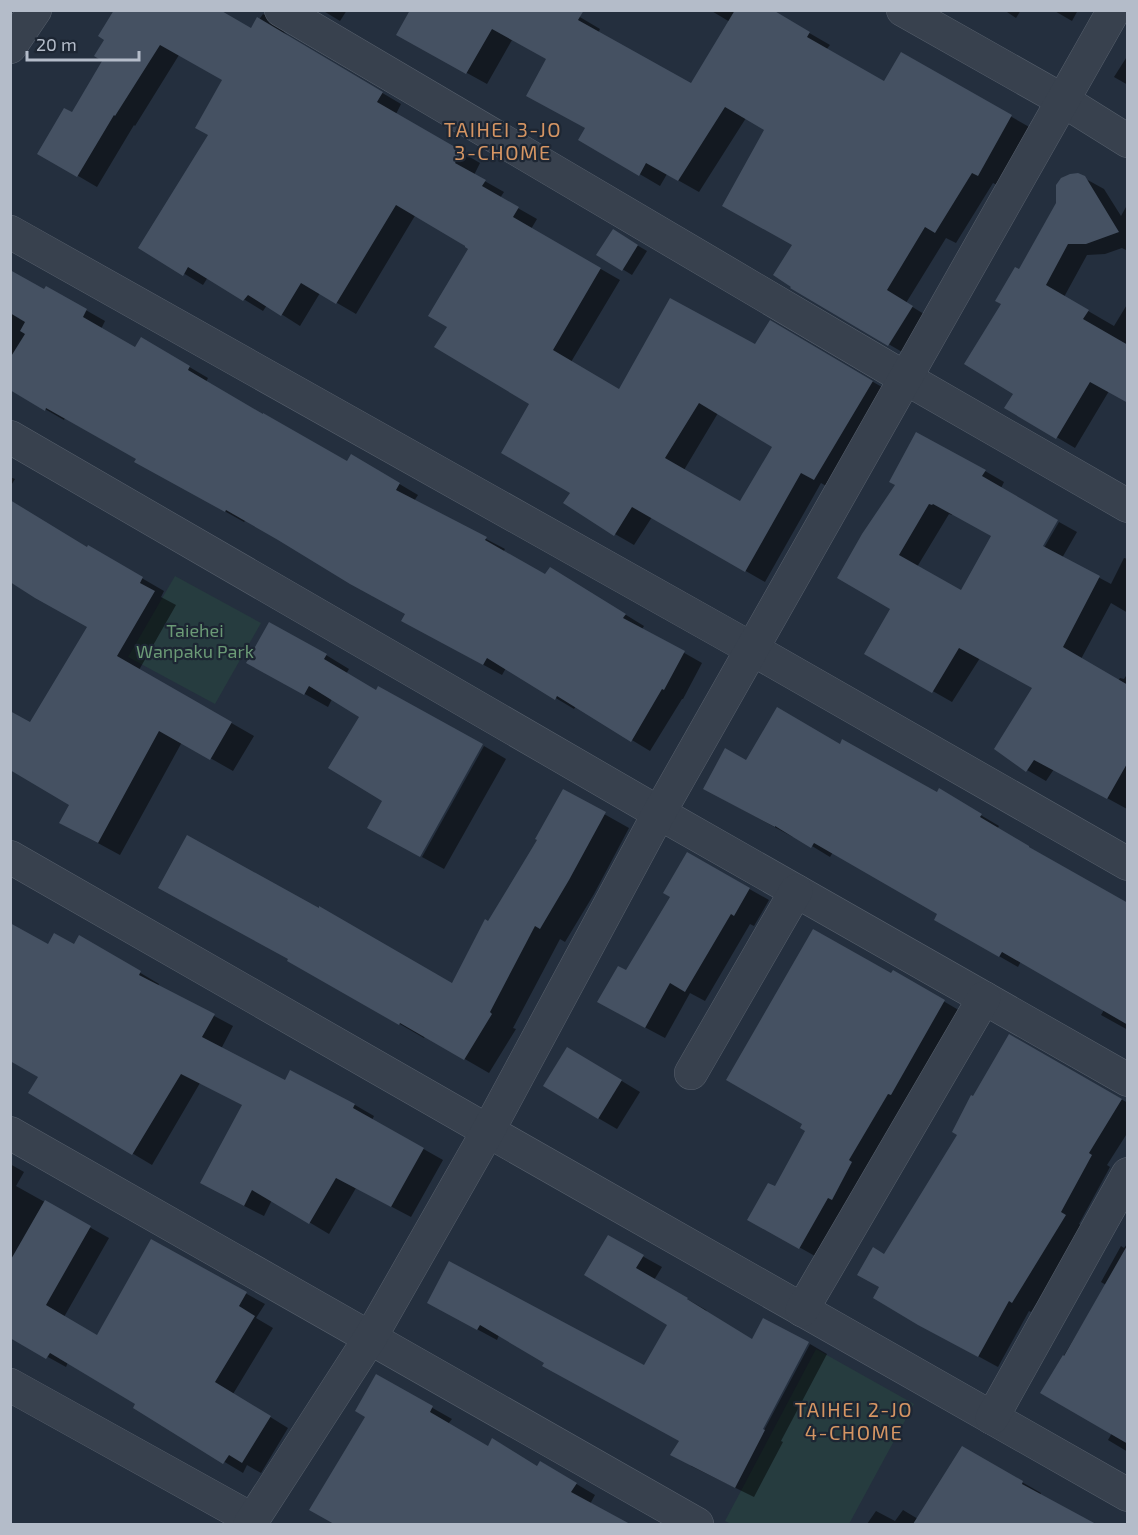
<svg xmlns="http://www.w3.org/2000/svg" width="1138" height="1535" viewBox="0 0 1138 1535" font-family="'Exo 2',sans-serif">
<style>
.green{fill:#263c3f}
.shadow{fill:#0007;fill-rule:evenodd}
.building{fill:#455162;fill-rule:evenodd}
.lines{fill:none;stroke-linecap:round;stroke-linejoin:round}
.minor-casing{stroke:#565f6c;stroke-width:34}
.minor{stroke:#38414e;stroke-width:33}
.labels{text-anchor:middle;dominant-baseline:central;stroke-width:4.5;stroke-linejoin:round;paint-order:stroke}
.park-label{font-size:18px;fill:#6b9a76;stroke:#1d2633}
.neighbourhood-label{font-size:20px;letter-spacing:1.5px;fill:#d59563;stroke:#1d2633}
</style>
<rect width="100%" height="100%" fill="#242f3e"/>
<g class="green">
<polygon points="175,576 261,623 215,704 128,657"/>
<polygon points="816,1349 914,1404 849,1524 731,1524 725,1521"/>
</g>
<g class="shadow">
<polygon points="322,10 347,10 340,21"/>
<polygon points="568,10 600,29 598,33 692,85 730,22 710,10 773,10 773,12 830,45 826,50 884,83 901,54 1031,128 999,186 993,183 956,243 946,238 906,303 932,319 909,356 792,288 794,245 766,130 746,118 699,192 667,174 660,186 580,139 587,128 548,59 512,40 487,84 418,46"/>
<polygon points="1004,10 1021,10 1016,18"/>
<polygon points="1053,10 1078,10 1072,21"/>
<path d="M263,14L282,25L284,32L291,39L401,104L396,114L480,163L474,175L504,192L500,198L537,219L531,229L620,280L571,362L620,391L755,346L771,322L892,393L833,490L821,483L765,582L652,517L634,545L615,534L572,492L531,404L449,326L470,249L416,214L356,314L320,293L300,326L267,305L263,311L208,277L203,285L140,247L210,134L224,80L179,55L135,126L134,125L97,187L39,153L73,114L104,60L96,55L252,30ZM718,413L774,447L741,503L684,470Z"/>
<polygon points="1128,55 1128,85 1114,77"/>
<polygon points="1084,178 1104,189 1121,216 1126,207 1128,208 1128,251 1122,248 1105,254 1087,255 1064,297 1114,326 1128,303 1128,402 1109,391 1075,448 1006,407 1015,394 1003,304 1020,271"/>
<polygon points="613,231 647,251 632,275 598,254"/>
<polygon points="10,272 45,291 47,288 105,321 101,329 136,349 142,339 208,378 206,382 348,463 352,456 418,495 414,501 486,539 505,549 503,552 546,576 569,580 644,626 642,629 702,663 683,699 682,699 650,751 576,706 574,709 506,668 502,675 422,631 407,614 246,520 244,522 155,472 138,459 65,418 64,420 10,389"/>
<path d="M985,471L1004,482L1001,488L1038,552L1041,553L1059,522L1077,532L1062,558L1111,584L1124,558L1128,559V613L1111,603L1081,659L1118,681L1120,678L1124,679L1128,673L1127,809L1054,769L1046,781L1027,770L1034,688L980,658L952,702L866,653L892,608L863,535ZM949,514L952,515L953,514L993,536L962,592L917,567Z"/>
<polygon points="10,477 15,479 10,487"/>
<polygon points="10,501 88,549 88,547 164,591 161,597 176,605 139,670 254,736 233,771 182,742 120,855 83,835 71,804 31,724 89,627 12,583 10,585"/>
<polygon points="326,655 349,669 346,674 377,692 384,801 361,716 332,699 328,707 248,662"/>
<polygon points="484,746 506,759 444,869 422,857"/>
<polygon points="840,746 937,794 957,801 999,826 997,829 1128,905 1128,1030 1101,1015 1104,1010 1021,961 1018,967 936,920 939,914 833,852 830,857 794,835 793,837 723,799 747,762"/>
<polygon points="563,791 629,828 594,894 565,942 560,939 513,1028 516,1029 489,1073 425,1036 424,1038 289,960 453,985 539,839"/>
<polygon points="687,854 769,900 754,926 750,924 705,1001 690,993 665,1038 618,1013 672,896"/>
<polygon points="80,937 159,984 158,986 233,1026 221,1049 285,1082 355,1105 374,1116 372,1120 443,1160 411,1217 356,1188 329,1234 272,1200 264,1216 221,1194 243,1105 200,1083 152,1165 31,1093 40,1076 48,946 75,946"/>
<polygon points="894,972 967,1015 822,1260 749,1219 775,1189"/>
<polygon points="1010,1036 1128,1103 1128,1132 1107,1165 1110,1167 1079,1224 1085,1227 1031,1312 1029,1311 998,1367 939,1335 881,1287 885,1256 959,1135 974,1098"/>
<polygon points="587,1060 640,1092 617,1129 598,1118"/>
<polygon points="10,1164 24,1172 16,1186 109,1238 64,1317 98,1337 151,1241 265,1304 256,1318 273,1328 233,1394 288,1428 261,1473 247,1465 243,1473 135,1408 137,1404 68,1362 66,1367 10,1336"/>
<polygon points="608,1237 662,1267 654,1280 706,1310 758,1435 761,1436 810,1344 827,1354 781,1441 783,1442 754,1497 691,1466 680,1441 499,1335 497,1340 447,1313 644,1367 669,1324"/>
<polygon points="1128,1243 1128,1452 1108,1440 1112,1433 1063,1357 1106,1285 1101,1282 1121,1246 1124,1248"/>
<polygon points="376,1376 452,1419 448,1424 489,1448 538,1467 541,1463 595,1495 590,1504 627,1524 336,1524 311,1510 367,1416"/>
<polygon points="962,1448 1041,1493 1040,1495 1092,1524 867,1524 876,1511 895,1521 903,1510 918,1519"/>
</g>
<g class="building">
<path d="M114,10H220L251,28L257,17L383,92L377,102L462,151L455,163L486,180L482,186L519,207L513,217L601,268L553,350L619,389L670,298L755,344L770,320L873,381L814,480L801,473L745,572L632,507L614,536L563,503L570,493L501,453L529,404L434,347L447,327L428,316L468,249L465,247V246L396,205L336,304L301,283L281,316L248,295L243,301L188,267L183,276L138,248L208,135L195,128L222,80L160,45L115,116L114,115L77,177L37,154L64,108L72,112L102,61L94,56L104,40L98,36ZM699,403L772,447L740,501L665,458Z"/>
<polygon points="410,10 584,10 578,20 691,83 735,10 773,10 810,32 807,37 884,81 901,52 1012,115 978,176 972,173 935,233 925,227 887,290 913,306 888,346 790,288 791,287 773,275 792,245 722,206 764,130 725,107 678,181 646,163 639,176 578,140 585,128 526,96 546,59 492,29 466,74 396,35"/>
<polygon points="1078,173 1085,176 1119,232 1086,244 1068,244 1046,285 1089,310 1083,319 1128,345 1128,403 1090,382 1056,439 1004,408 1013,394 964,364 1001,304 995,301 1015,267 1019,269 1056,203 1056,185 1061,178 1070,174"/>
<polygon points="613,229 638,245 622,271 596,255"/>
<polygon points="10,270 44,289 46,286 87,309 83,317 135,347 141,337 190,366 188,370 263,414 263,413 347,461 351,454 400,483 396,490 487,537 485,540 545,574 550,567 626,614 623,618 685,651 664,690 662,689 631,742 557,696 555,700 487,658 483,665 401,621 405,614 350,584 278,540 226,510 225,512 134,462 136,459 46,408 45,411 10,390 10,358 25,334 20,331 25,322 10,313"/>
<path d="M916,432L986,470L982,476L1058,520L1043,546L1100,576L1063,647L1128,685V762L1107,799L1034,760L1026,772L994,749L1032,688L959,648L932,693L864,654L890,609L837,578L862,534L895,485L889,482ZM929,504L932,505L933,504L991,536L961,590L899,555Z"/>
<polygon points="10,500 87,547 88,545 143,577 140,583 155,591 117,656 232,722 210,760 159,731 98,843 59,823 69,805 10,770 10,711 30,722 87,627 35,598 10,582"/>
<polygon points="269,622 327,654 324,659 376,690 378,686 483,744 420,857 367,828 382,801 328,768 359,717 309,686 304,695 246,663"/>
<polygon points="777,707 840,744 842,739 937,792 939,788 982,814 980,817 1029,846 1029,847 1128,903 1128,1025 1002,952 999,957 934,920 937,914 814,843 811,848 775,826 775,827 703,789 725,748 746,760"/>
<polygon points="563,789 606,812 569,880 540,929 535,926 490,1012 492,1014 464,1060 400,1023 399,1025 287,961 288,959 158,888 187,835 319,908 319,906 452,983 485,919 488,921 537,840 535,839"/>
<polygon points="687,852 750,888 734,916 731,914 685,992 670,983 645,1028 597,1002 618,966 626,970 670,897 663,893"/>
<polygon points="10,923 48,944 54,933 74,944 79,935 141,971 139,975 215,1014 202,1037 285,1080 290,1070 355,1104 353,1108 424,1148 391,1207 336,1178 309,1224 252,1190 244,1206 200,1183 242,1105 181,1074 132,1155 28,1093 38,1077 10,1061"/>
<polygon points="813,929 891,973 893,970 945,1000 891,1095 888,1094 849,1160 852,1162 832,1200 828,1198 799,1249 747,1220 768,1183 775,1186 805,1131 800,1128 802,1124 726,1080"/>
<polygon points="1009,1034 1122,1099 1089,1153 1092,1155 1061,1212 1066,1215 1012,1303 1009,1301 978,1357 918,1325 873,1298 879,1287 857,1275 873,1247 884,1254 957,1135 952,1132 971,1095 973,1096"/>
<polygon points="567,1047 622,1080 598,1119 543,1086"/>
<polygon points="45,1200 91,1226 46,1305 97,1335 151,1239 247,1292 239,1306 255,1316 215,1382 271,1416 242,1463 229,1455 223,1464 133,1408 135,1404 50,1353 46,1359 10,1338 10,1261"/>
<polygon points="608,1235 644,1255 636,1268 688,1298 687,1299 752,1339 763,1318 809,1342 763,1429 765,1430 735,1488 670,1455 679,1441 542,1366 544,1363 480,1325 477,1330 427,1303 449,1261 644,1365 667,1325 584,1275"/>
<polygon points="1128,1244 1128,1444 1040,1393 1063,1355 1064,1356"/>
<polygon points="376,1374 433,1406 430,1412 488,1446 492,1438 537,1466 540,1461 577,1483 571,1492 630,1524 334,1524 309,1510 365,1417 355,1411"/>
<polygon points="962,1446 1023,1481 1022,1484 1096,1524 913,1524"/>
</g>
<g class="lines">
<defs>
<g id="minor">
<polyline points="281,10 888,368 1128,506"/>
<polyline points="903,10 1064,101 1128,141"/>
<polyline points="10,47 35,10"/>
<polyline points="10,232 752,649 1128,864"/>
<polyline points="10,437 659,813 1128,1080"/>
<polyline points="10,857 488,1131 1128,1495"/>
<polyline points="691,1073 796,891"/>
<polyline points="10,1133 697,1524"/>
<polyline points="802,1310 984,998"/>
<polyline points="10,1385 253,1520"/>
<polyline points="992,1418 1128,1174"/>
<polyline points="250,1524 370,1338 488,1131 659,813 1114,10"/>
</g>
</defs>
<use href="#minor" class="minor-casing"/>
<use href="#minor" class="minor"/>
</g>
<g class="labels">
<g class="park-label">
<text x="195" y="630">Taiehei<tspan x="195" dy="21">Wanpaku Park</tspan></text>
</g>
<g class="neighbourhood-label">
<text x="503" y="129">TAIHEI 3-JO<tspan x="503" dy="23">3-CHOME</tspan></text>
<text x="854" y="1409">TAIHEI 2-JO<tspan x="854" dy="23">4-CHOME</tspan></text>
</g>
</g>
<rect width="1138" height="1535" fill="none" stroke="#b4bcc9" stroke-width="24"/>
<path d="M27 51v9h112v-9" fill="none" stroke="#b4bcc9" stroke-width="3"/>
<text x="36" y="51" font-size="18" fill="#b4bcc9" stroke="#1d2633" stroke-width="4.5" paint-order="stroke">20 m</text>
</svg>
